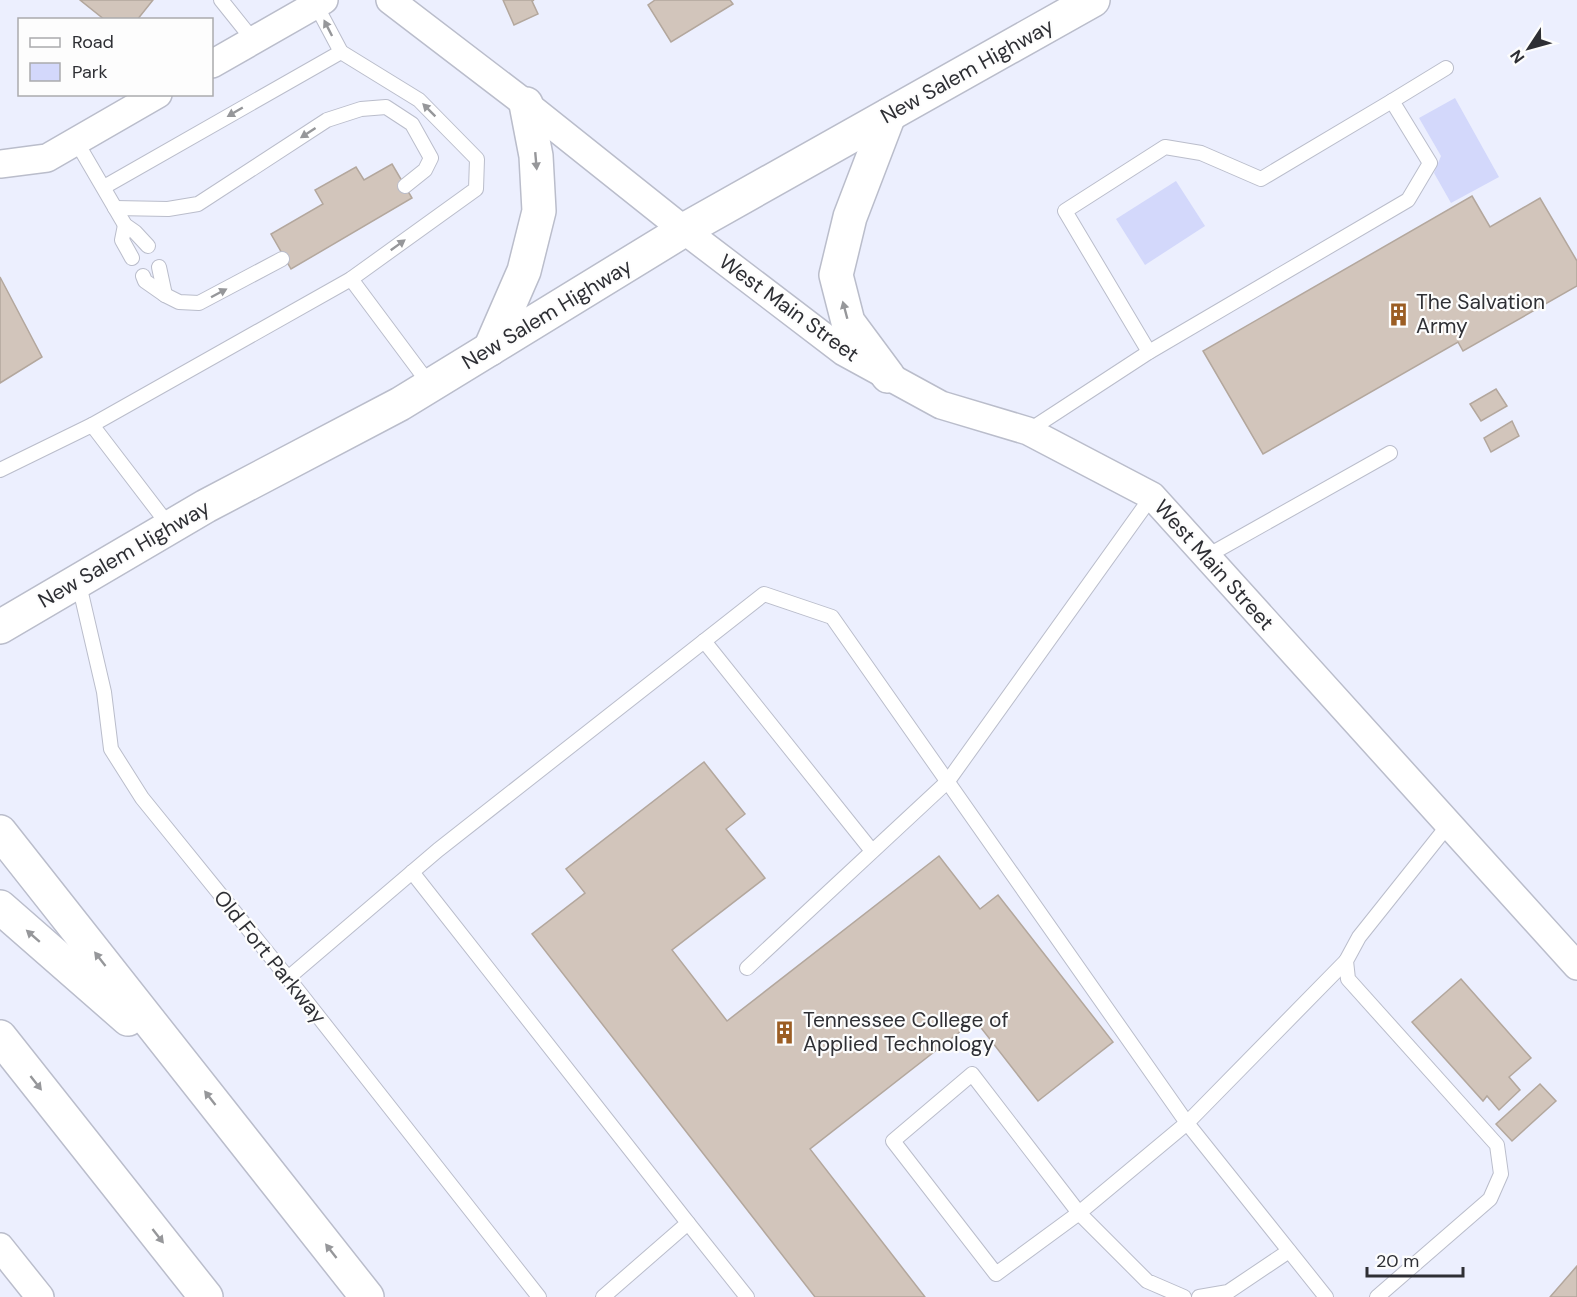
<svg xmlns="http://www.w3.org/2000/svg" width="1577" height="1297" viewBox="0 0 1577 1297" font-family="'DM Sans',sans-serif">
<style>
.green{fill:#d3d8fb}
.building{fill:#d2c5bb;stroke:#b3a79d;stroke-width:1.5}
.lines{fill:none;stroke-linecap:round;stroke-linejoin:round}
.service-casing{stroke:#babdcb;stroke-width:16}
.minor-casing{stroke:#babdcb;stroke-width:30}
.primary-casing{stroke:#babdcb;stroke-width:36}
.service{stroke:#fff;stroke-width:14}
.minor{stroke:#fff;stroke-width:27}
.primary{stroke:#fff;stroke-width:33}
.oneway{fill:#96979a}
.labels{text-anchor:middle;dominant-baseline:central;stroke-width:4.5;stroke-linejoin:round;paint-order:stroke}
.street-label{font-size:21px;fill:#2e2f34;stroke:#fdfdfd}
.poi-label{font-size:21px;fill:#2e2f34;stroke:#fdfdfd;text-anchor:start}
</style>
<rect width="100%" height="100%" fill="#eceffe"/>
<g class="green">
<polygon points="1455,98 1499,177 1451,203 1434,173 1441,156 1419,118"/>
<polygon points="1176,181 1205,226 1145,265 1116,219"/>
</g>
<g class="building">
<polygon points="80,0 153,0 137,20 105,20"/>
<polygon points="503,0 534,0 532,1 538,14 514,25"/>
<polygon points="655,0 730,0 733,4 671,42 648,5"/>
<polygon points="392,164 412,198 291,269 271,234 323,204 315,190 356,167 364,180"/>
<polygon points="1472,196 1490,227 1540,198 1577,261 1577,286 1463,351 1458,342 1263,454 1203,351"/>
<polygon points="0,277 42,357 0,383"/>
<polygon points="1496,389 1507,406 1481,421 1470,404"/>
<polygon points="1512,421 1519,436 1491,452 1484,438"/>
<polygon points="704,762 745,814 726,829 765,878 672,950 727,1021 939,856 980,909 998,895 1113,1042 1038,1101 975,1020 810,1149 925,1297 815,1297 532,934 585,893 566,869"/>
<polygon points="1461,979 1531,1058 1509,1077 1520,1090 1499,1110 1487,1096 1483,1101 1412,1022"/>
<polygon points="1540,1084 1556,1101 1512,1141 1496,1124"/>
<polygon points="1577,1266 1577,1297 1550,1297"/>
</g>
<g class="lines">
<defs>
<g id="service">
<polyline points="221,0 253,40"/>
<polyline points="76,141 125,225 135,232 148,246"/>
<polyline points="104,187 341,52"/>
<polyline points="115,208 168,209 198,204 327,120 361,109 386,107 412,124 431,158 425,170 405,186"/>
<polyline points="125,225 122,240 132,258"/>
<polyline points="159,267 165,295"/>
<polyline points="143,276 145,281 165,295 179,302 199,303 282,259"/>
<polyline points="351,279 430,385"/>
<polyline points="1149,352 1065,211 1165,147 1201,153 1261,179 1392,101"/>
<polyline points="92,425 351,279 476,189 477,159 419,100 341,52 316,5"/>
<polyline points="1028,431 1149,352 1408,200 1430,163 1392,101 1446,68"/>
<polyline points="0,470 92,425 170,527"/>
<polyline points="1207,556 1390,453"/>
<polyline points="78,580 104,692 111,749 142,798 288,978 539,1297"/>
<polyline points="704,641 872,851"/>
<polyline points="412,872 688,1223 603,1297"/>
<polyline points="747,968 948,781 1152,496"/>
<polyline points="288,978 438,850 764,594 832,617 1187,1123 1346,961"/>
<polyline points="688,1223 747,1297"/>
<polyline points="1184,1297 1147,1281 1079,1213 972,1074 893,1141 996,1274 1079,1213 1187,1123 1326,1297"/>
<polyline points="1199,1297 1228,1292 1289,1251"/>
<polyline points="1377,1297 1490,1199 1501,1174 1497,1145 1348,979 1346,961 1359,937 1449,824"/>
</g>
<g id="minor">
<polyline points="390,0 526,104 684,230 844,352 941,405 1028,431 1152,496 1577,966"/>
<polyline points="212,64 324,0"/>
<polyline points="0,164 47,158 158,94"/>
<polyline points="0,1247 40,1297"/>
</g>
<g id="primary">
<polyline points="490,349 524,271 539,211 536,156 526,104"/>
<polyline points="888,376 848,322 836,275 850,217 889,115"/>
<polyline points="0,627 206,506 400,404 684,230 1093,0"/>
<polyline points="0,832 367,1297"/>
<polyline points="0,907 128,1019"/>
<polyline points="0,1037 206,1297"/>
</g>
</defs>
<use href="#service" class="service-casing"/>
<use href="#minor" class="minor-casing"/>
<use href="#primary" class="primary-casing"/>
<use href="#service" class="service"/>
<use href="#minor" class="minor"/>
<use href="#primary" class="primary"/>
</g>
<defs><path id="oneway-solid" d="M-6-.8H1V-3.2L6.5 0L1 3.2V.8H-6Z" transform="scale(1.5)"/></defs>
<g class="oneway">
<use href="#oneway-solid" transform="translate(328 28) rotate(-117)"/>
<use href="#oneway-solid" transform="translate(429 110) rotate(-135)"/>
<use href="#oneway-solid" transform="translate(235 112) rotate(150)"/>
<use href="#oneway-solid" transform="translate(308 133) rotate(147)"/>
<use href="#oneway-solid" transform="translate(536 161) rotate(85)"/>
<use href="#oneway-solid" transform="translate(398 245) rotate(-36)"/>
<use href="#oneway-solid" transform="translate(219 293) rotate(-28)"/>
<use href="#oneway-solid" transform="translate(845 310) rotate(-105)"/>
<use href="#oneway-solid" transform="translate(33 936) rotate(-139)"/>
<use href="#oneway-solid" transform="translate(100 959) rotate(-128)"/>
<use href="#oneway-solid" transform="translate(36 1083) rotate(52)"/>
<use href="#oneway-solid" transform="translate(210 1098) rotate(-128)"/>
<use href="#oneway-solid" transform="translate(158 1236) rotate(52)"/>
<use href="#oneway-solid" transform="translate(331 1251) rotate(-128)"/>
</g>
<defs>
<symbol id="building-bare" viewBox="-9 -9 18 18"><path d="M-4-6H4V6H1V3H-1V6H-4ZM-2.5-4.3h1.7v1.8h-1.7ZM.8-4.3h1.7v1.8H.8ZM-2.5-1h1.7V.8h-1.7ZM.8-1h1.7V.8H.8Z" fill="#9b5d23" stroke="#fdfdfd" stroke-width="2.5" paint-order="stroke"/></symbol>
</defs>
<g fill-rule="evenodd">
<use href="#building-bare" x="1382" y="298" width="33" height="33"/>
<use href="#building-bare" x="768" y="1016" width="33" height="33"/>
</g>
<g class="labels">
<g class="street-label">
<text transform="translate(967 71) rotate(-29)">New Salem Highway</text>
<text transform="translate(789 308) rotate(36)">West Main Street</text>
<text transform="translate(547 314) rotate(-31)">New Salem Highway</text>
<text transform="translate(124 554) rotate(-30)">New Salem Highway</text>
<text transform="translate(1214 565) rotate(48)">West Main Street</text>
<text transform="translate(270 957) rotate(51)">Old Fort Parkway</text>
</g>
<g class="poi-label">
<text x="1416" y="302">The Salvation<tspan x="1416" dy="24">Army</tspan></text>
<text x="803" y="1020">Tennessee College of<tspan x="803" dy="24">Applied Technology</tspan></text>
</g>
</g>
<rect x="18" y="18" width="195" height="78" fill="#fdfdfd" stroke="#aaabad" stroke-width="1.5"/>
<rect x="30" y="38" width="30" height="9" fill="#ffffff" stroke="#aaabad" stroke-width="1.5"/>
<text x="72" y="48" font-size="18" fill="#2e2f34">Road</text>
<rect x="30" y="63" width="30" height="18" fill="#d3d8fb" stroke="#aaabad" stroke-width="1.5"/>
<text x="72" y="78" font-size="18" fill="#2e2f34">Park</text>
<g transform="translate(1529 48) rotate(234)" stroke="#fdfdfd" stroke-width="4.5" paint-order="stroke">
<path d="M0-4.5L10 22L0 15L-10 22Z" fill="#2e2f34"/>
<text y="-9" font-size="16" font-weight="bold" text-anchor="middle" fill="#2e2f34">N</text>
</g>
<path d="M1367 1267v9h96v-9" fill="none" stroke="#2e2f34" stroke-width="3"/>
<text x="1376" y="1267" font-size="18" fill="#2e2f34" stroke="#fdfdfd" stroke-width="4.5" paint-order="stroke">20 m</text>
</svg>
